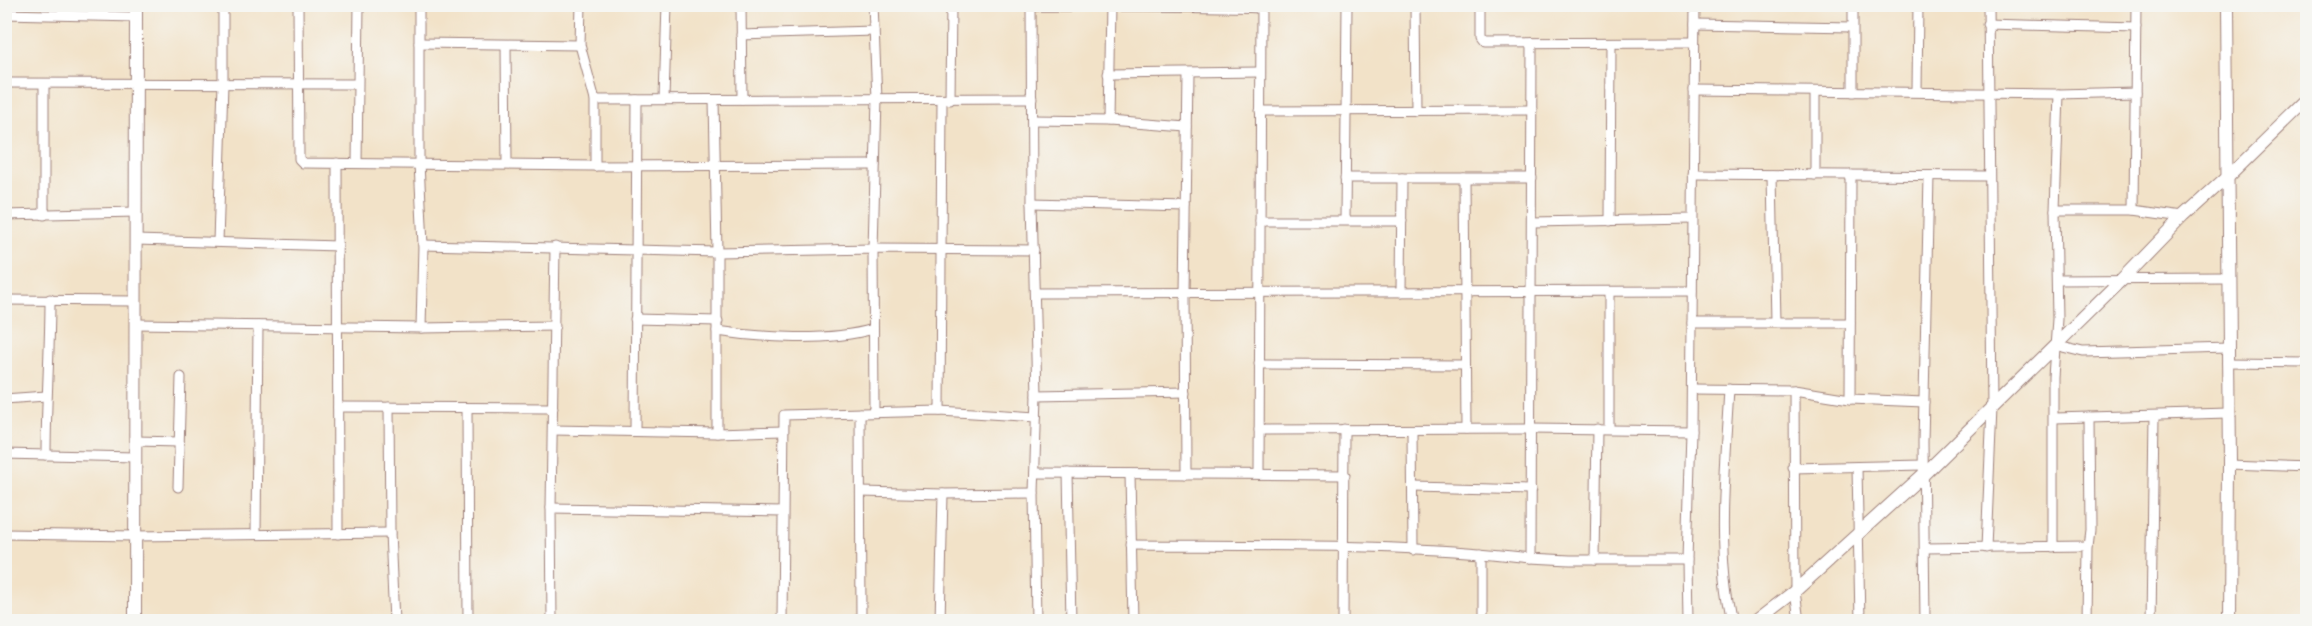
<svg xmlns="http://www.w3.org/2000/svg" width="2312" height="626" viewBox="0 0 2312 626" font-family="'Libre Bodoni',serif">
<style>
.lines{fill:none;stroke-linecap:round;stroke-linejoin:round}
.street-casing{stroke:#9e807a;stroke-width:11}
.secondary-casing{stroke:#9e807a;stroke-width:14}
.street{stroke:#fff;stroke-width:9}
.secondary{stroke:#fff;stroke-width:12}
</style>
<rect width="100%" height="100%" fill="#f6f6f2"/>
<filter id="ink" filterUnits="userSpaceOnUse"><feTurbulence type="fractalNoise" baseFrequency=".0167" numOctaves="2"/><feDisplacementMap in="SourceGraphic" scale="12" xChannelSelector="R" yChannelSelector="G"/><feConvolveMatrix kernelMatrix="1 2 1 2 8 2 1 2 1" color-interpolation-filters="sRGB"/></filter>
<filter id="wash" filterUnits="userSpaceOnUse"><feTurbulence type="fractalNoise" baseFrequency=".008" numOctaves="4" result="noise"/><feDisplacementMap in="SourceGraphic" scale="24" xChannelSelector="R" yChannelSelector="G"/><feGaussianBlur stdDeviation="1.35" result="paint"/><feColorMatrix in="noise" values="0 0 0 0 0 0 0 0 0 0 0 0 0 0 0 0 0 1.4 0 .05"/><feComposite in="paint" operator="in"/></filter>
<g filter="url(#wash)">
<rect width="100%" height="100%" fill="#f2e2c8"/>
</g>
<g filter="url(#ink)">
<g class="lines">
<defs>
<g id="street">
<polyline points="298,4 299,159 303,163 595,166 875,165"/>
<polyline points="419,4 419,163 423,245 421,328"/>
<polyline points="581,4 580,45 595,100 595,166"/>
<polyline points="741,4 742,99"/>
<polyline points="873,4 877,99 873,249 874,412"/>
<polyline points="1031,4 1032,203 1037,395 1034,493 1036,622"/>
<polyline points="1415,4 1416,111"/>
<polyline points="1480,4 1480,39 1483,43 1694,42"/>
<polyline points="1853,4 1853,92"/>
<path d="M1031,6C1108,7 1184,5 1261,8"/>
<polyline points="4,14 136,17"/>
<polyline points="1695,24 1852,27"/>
<polyline points="1987,24 2136,28"/>
<polyline points="741,35 874,31"/>
<polyline points="419,43 580,45"/>
<polyline points="1532,43 1530,558 1570,560 1687,560"/>
<polyline points="506,45 507,164"/>
<polyline points="1108,74 1260,72"/>
<polyline points="4,83 357,84"/>
<polyline points="44,84 44,215"/>
<polyline points="1694,90 2059,94 2135,92"/>
<polyline points="1917,91 1918,4"/>
<polyline points="1815,92 1815,175"/>
<polyline points="664,99 667,4"/>
<polyline points="595,100 1032,98"/>
<polyline points="714,100 717,252 717,433"/>
<polyline points="950,100 951,4"/>
<polyline points="1260,111 1532,110"/>
<polyline points="1032,120 1108,121 1187,127"/>
<polyline points="1108,121 1110,4"/>
<polyline points="337,163 338,534"/>
<polyline points="357,163 359,4"/>
<polyline points="1693,174 1989,176"/>
<polyline points="1772,175 1775,322"/>
<polyline points="1851,175 1850,399 1924,402"/>
<polyline points="1345,178 1532,178"/>
<polyline points="1464,178 1466,429"/>
<polyline points="1032,203 1186,207"/>
<polyline points="2055,210 2134,210 2183,217"/>
<polyline points="2134,210 2136,4"/>
<polyline points="4,215 136,212"/>
<polyline points="1345,220 1347,4"/>
<polyline points="1260,221 1402,221"/>
<polyline points="1610,221 1611,43"/>
<polyline points="1532,222 1692,219"/>
<polyline points="136,240 338,246"/>
<polyline points="218,242 223,83 223,4"/>
<polyline points="423,245 717,252 873,249 1034,250"/>
<polyline points="2057,280 2228,279"/>
<polyline points="1401,292 1402,178"/>
<polyline points="1609,292 1609,429"/>
<polyline points="1036,293 1692,291"/>
<polyline points="4,300 136,301"/>
<polyline points="635,319 718,321"/>
<polyline points="1692,323 1850,323"/>
<polyline points="136,324 421,328 555,326"/>
<path d="M717,331C762,338 830,342 873,329"/>
<polyline points="2054,345 2083,352 2228,348"/>
<polyline points="2228,362 2308,363"/>
<polyline points="1259,364 1465,365"/>
<polyline points="1692,389 1794,390 1850,399"/>
<path d="M1729,389C1725,466 1715,546 1732,622"/>
<polyline points="1794,390 1795,591 1799,622"/>
<polyline points="1037,395 1186,392"/>
<polyline points="4,399 46,396"/>
<polyline points="338,407 553,408"/>
<polyline points="389,407 390,533 394,622"/>
<polyline points="467,408 468,622"/>
<polyline points="940,411 942,100"/>
<polyline points="860,413 861,622"/>
<polyline points="2055,418 2228,413"/>
<polyline points="553,430 717,433 783,431"/>
<polyline points="1259,430 1531,429 1691,431"/>
<polyline points="1412,430 1413,550"/>
<polyline points="635,431 637,100"/>
<polyline points="136,441 179,442"/>
<polyline points="4,454 135,457"/>
<path d="M46,455C46,403 50,351 50,299"/>
<polyline points="2230,464 2308,467"/>
<polyline points="1857,467 1860,622"/>
<polyline points="1793,468 1923,465"/>
<polyline points="1035,473 1345,475"/>
<polyline points="1068,473 1071,622"/>
<polyline points="1130,474 1133,622"/>
<polyline points="1186,474 1185,293 1188,74"/>
<polyline points="1259,474 1261,4"/>
<polyline points="178,487 181,377"/>
<polyline points="1414,487 1531,490"/>
<polyline points="861,492 943,494 1034,493"/>
<polyline points="551,508 782,512"/>
<polyline points="256,533 258,326"/>
<polyline points="4,534 135,536 390,533"/>
<path d="M1131,545C1264,546 1398,543 1530,558"/>
<polyline points="2053,547 2053,377 2057,319 2055,210 2059,94"/>
<polyline points="1925,548 2088,546"/>
<polyline points="1986,548 1992,408 1988,4"/>
<polyline points="1481,553 1481,622"/>
<polyline points="1595,560 1597,429"/>
<polyline points="552,622 551,508 555,247"/>
<polyline points="782,622 784,415 940,411 1036,417"/>
<polyline points="940,622 943,494"/>
<polyline points="1343,622 1344,429"/>
<polyline points="1688,622 1687,560 1691,431 1695,4"/>
<polyline points="1925,622 1923,442 1929,176"/>
<polyline points="2087,622 2088,546 2090,530 2089,417"/>
<polyline points="2151,622 2154,416"/>
</g>
<g id="secondary">
<polyline points="2226,4 2230,464 2229,622"/>
<polyline points="135,622 136,4"/>
<polyline points="1755,622 1795,591 1924,474 2122,280 2183,217 2227,177 2308,98"/>
</g>
</defs>
<use href="#street" class="street-casing"/>
<use href="#secondary" class="secondary-casing"/>
<use href="#street" class="street"/>
<use href="#secondary" class="secondary"/>
</g>
</g>
<rect width="2312" height="626" fill="none" stroke="#f6f6f2" stroke-width="24"/>
</svg>
